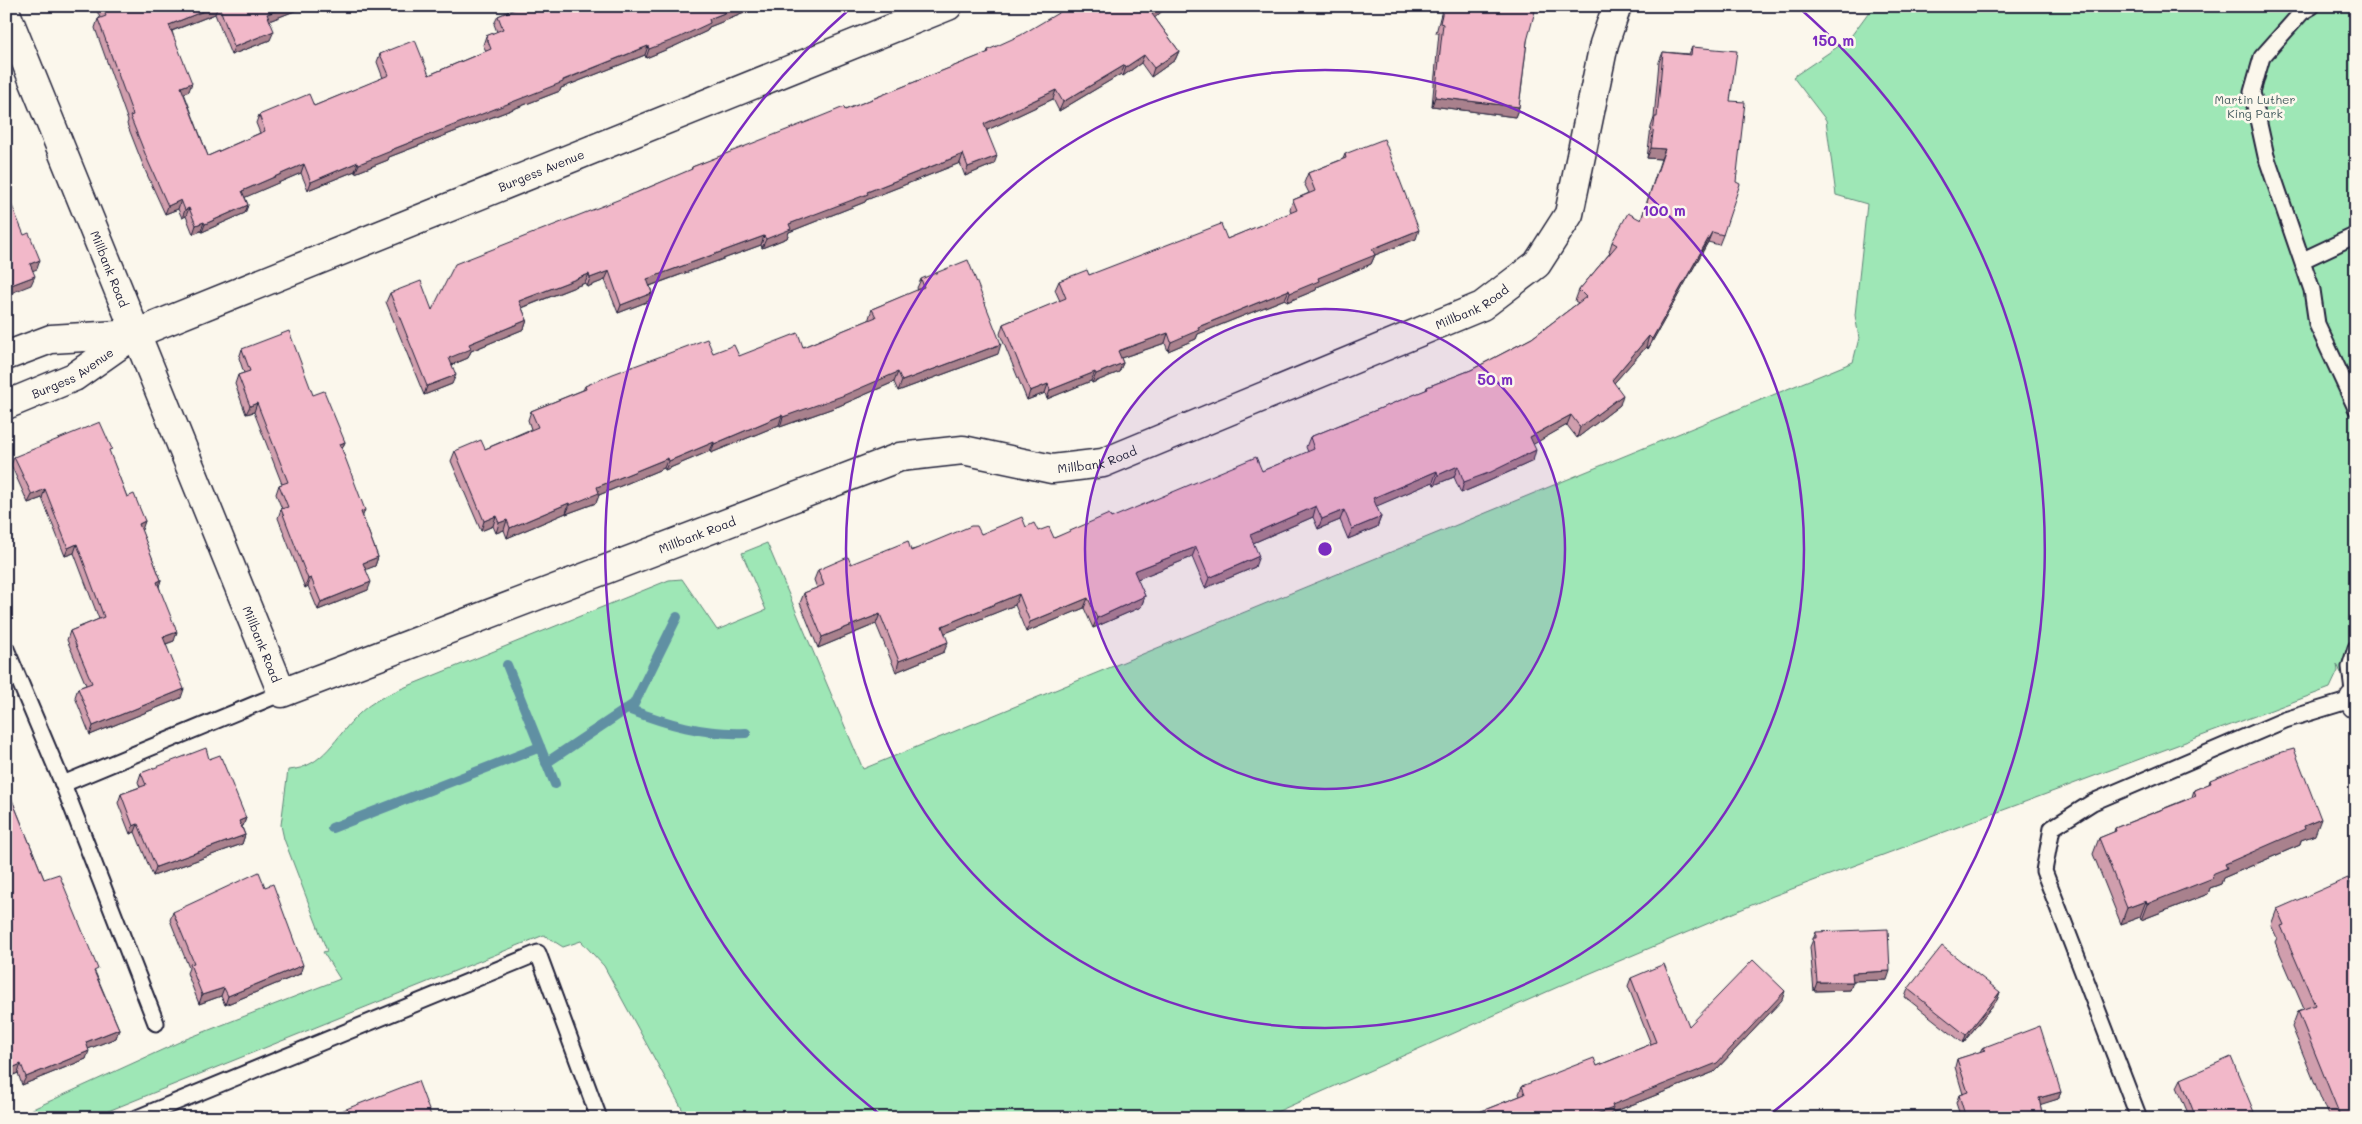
<svg xmlns="http://www.w3.org/2000/svg" width="2362" height="1124" viewBox="0 0 2362 1124" font-family="Mali,sans-serif">
<style>
.green{fill:#9ee7b6;stroke:#608478}
.lines{fill:none;stroke-linecap:round;stroke-linejoin:round}
.stream{stroke:#6190a3;stroke-width:10}
.lane-casing{stroke:#22223b;stroke-width:19}
.street-casing{stroke:#22223b;stroke-width:31}
.lane{stroke:#fbf7ec;stroke-width:15}
.street{stroke:#fbf7ec;stroke-width:28}
.wall{fill:#d09ead;stroke:#22223b}
.shaded-wall{fill:#a9818d;stroke:#22223b}
.building{fill:#f2b8c9;stroke:#22223b}
.ring{fill:none;stroke:#7b2cbf;stroke-width:2.5}
.labels{text-anchor:middle;dominant-baseline:central;stroke-width:5;stroke-linejoin:round;paint-order:stroke}
.park-label{font-size:12px;fill:#475d60;stroke:#fbf7ec}
.street-label{font-size:12px;fill:#22223b;stroke:#fbf7ec}
.centre{fill:#7b2cbf;stroke:#fbf7ec;stroke-width:2.5}
.ring-label{font-size:15px;text-anchor:middle;font-weight:bold;fill:#7b2cbf;stroke:#fbf7ec;stroke-width:5;stroke-linejoin:round;paint-order:stroke}
</style>
<rect width="100%" height="100%" fill="#fbf7ec"/>
<filter id="ink" filterUnits="userSpaceOnUse"><feTurbulence type="fractalNoise" baseFrequency=".02" numOctaves="2"/><feDisplacementMap in="SourceGraphic" scale="10" xChannelSelector="R" yChannelSelector="G"/><feConvolveMatrix kernelMatrix="1 2 1 2 8 2 1 2 1" color-interpolation-filters="sRGB"/></filter>
<g filter="url(#ink)">
<path class="green" d="M1881,6H2356V666L2341,673L2337,664L2338,671L2330,688L1773,896L1560,986L1263,1118H687L604,966L581,941L563,947L544,935L91,1118H13L186,1039L340,979L323,952L327,951L284,839L281,825L288,770C324,768 336,735 359,714C372,701 387,695 403,688L669,580L682,579L717,630L766,610L742,553L767,543L863,769L1853,362L1859,338L1855,315L1867,204L1836,195L1826,120L1793,77L1849,39L1868,13Z"/>
<g class="lines">
<g class="stream">
<polyline points="507,665 540,747"/>
<path d="M628,709C667,724 704,735 746,733"/>
<polyline points="546,763 634,704 677,617"/>
<polyline points="332,828 540,747 555,784"/>
</g>
<defs>
<g id="lane">
<polyline points="2312,6 2302,12 2262,57 2252,92 2266,156 2312,290 2317,324 2356,408"/>
<polyline points="2303,260 2356,235"/>
<polyline points="6,649 63,784"/>
<polyline points="156,1023 63,784 282,693"/>
<polyline points="137,1118 538,953 599,1118"/>
<polyline points="2139,1118 2044,871 2052,828 2093,802 2285,720 2354,699 2350,667 2356,648"/>
</g>
<g id="street">
<path id="s1" d="M6,13L282,693L900,457L963,450L1052,469L1103,463L1482,306L1537,264L1569,214L1604,44L1617,6"/>
<polyline points="6,356 51,339 135,334"/>
<path id="s2" d="M6,405L74,377L135,334L948,6"/>
<polyline points="2354,699 2356,704"/>
</g>
</defs>
<use href="#lane" class="lane-casing"/>
<use href="#street" class="street-casing"/>
<use href="#lane" class="lane"/>
<use href="#street" class="street"/>
</g>
<g class="wall">
<polygon points="95,6 307,6 269,21 270,40 231,55 215,14 172,31 189,91 184,93 208,156 260,133 256,123 259,115 314,106 383,78 377,62 380,54 429,75 486,51 483,45 486,36 497,32 494,24 498,16 522,6 770,6 758,11 757,8 709,27 707,31 675,46 646,58 645,55 561,88 560,91 389,157 388,160 355,173 355,171 308,190 301,173 245,197 248,205 245,213 202,232 201,231 193,234 186,216 182,218 178,209 165,214 145,170 127,124 128,121 95,28 98,19 100,18"/>
<polygon points="1443,6 1528,6 1527,9 1527,41 1519,107 1515,117 1432,106 1439,33 1436,33"/>
<polygon points="1155,18 1179,51 1175,60 1151,77 1141,63 1123,76 1121,74 1059,111 1053,99 987,130 994,164 965,176 960,163 866,200 865,202 789,232 787,238 762,248 761,245 650,286 652,293 649,301 618,313 605,280 587,287 585,283 522,308 527,320 524,329 471,351 468,358 452,365 452,384 424,395 386,302 390,293 432,310 638,192 691,170 692,167 845,110 987,53 988,50"/>
<polygon points="1692,47 1730,101 1723,235 1719,245 1708,242 1648,349 1646,347 1614,383 1620,405 1577,438 1567,425 1533,444 1533,461 1487,482 1461,493 1454,477 1434,485 1433,482 1376,506 1381,517 1377,527 1348,539 1340,520 1318,529 1313,517 1253,543 1255,567 1205,588 1192,557 1137,579 1145,596 1141,607 1093,628 1084,608 1026,632 1015,605 945,633 944,652 896,672 876,624 818,648 800,603 804,593 817,588 814,580 818,570 851,564 981,534 1026,527 1054,538 1111,518 1262,471 1308,452 1306,447 1310,437 1426,390 1427,387 1471,370 1532,338 1578,303 1575,301 1579,290 1610,253 1609,252 1612,242 1641,220 1661,159 1647,158 1651,127 1654,118 1659,62 1663,52 1689,54"/>
<polygon points="1345,154 1416,239 1375,255 1371,264 1317,287 1316,290 1287,302 1285,299 1198,334 1196,339 1168,351 1165,343 1121,358 1123,363 1119,372 1092,383 1091,381 1047,399 1045,393 1027,400 1000,334 1003,324 1060,301 1055,290 1059,281 1089,275 1227,239 1291,213 1290,209 1293,200 1309,193 1304,183 1308,173 1343,159"/>
<polygon points="921,279 998,354 898,391 894,382 839,406 780,427 779,425 711,453 710,451 665,470 664,468 599,495 596,503 566,514 566,513 507,538 504,530 496,533 493,526 481,531 451,461 455,451 485,449 531,429 528,420 531,411 583,390 585,386 713,353 739,356 803,347 869,320 869,318 872,309 918,290 917,288"/>
<polygon points="242,349 313,395 345,442 342,449 363,517 378,557 375,566 366,569 368,590 318,610 308,586 305,588 278,518 281,509 282,509 276,494 279,485 282,484 254,412 246,414 235,384 238,375 244,373 239,358"/>
<polygon points="110,454 127,497 145,521 141,530 161,580 159,586 174,641 166,644 181,698 90,735 75,697 78,688 86,685 67,640 70,631 99,619 74,553 65,556 42,498 28,503 11,465 14,457"/>
<polygon points="209,759 246,818 243,826 242,827 245,835 242,844 153,876 135,832 130,834 118,803 121,794 140,787 138,782 141,773"/>
<polygon points="2210,780 2315,835 2301,840 2300,845 2223,878 2221,884 2210,888 2208,894 2141,920 2140,917 2121,924 2093,854 2099,838 2114,832 2115,828 2192,797 2194,790 2209,784"/>
<polygon points="6,785 44,879 96,974 119,1029 116,1038 88,1049 86,1059 22,1085 18,1073 9,1077 6,1071"/>
<polygon points="2356,894 2356,1118 2329,1118 2292,1027 2298,1011 2304,1009 2275,942 2277,938 2271,925 2277,909"/>
<polygon points="173,912 300,974 225,1005 221,996 199,1004 187,973 189,968 170,920"/>
<polygon points="1816,932 1887,980 1853,981 1850,990 1814,991 1810,947"/>
<polygon points="1631,978 1689,1026 1782,1000 1714,1072 1611,1113 1610,1116 1606,1118 1464,1118 1520,1096 1519,1094 1522,1086 1597,1066 1651,1044 1628,986"/>
<polygon points="1908,989 2000,992 1997,1000 1963,1043 1905,997"/>
<polygon points="1982,1048 2061,1092 2058,1099 2040,1104 2043,1118 1961,1118 1956,1103 1959,1095 1963,1094 1955,1067 1957,1059 1980,1052"/>
<polygon points="2181,1079 2252,1118 2190,1118 2177,1087"/>
</g>
<g class="shaded-wall">
<polygon points="216,6 218,6 215,14 166,33 169,25"/>
<polygon points="288,6 307,6 264,23 267,14"/>
<polygon points="742,6 757,6 757,8 709,27 707,31 675,46 646,58 649,49 709,19"/>
<polygon points="760,6 770,6 758,11"/>
<polygon points="1161,6 1168,6 1149,23 1152,14"/>
<polygon points="274,31 270,40 231,55 234,47"/>
<polygon points="648,46 645,55 561,88 560,91 389,157 388,160 355,173 359,164 391,150"/>
<polygon points="1179,51 1175,60 1151,77 1154,68"/>
<polygon points="1144,55 1141,63 1123,76 1126,67"/>
<polygon points="1125,65 1121,74 1059,111 1063,102"/>
<polygon points="192,83 189,91 178,96 181,87"/>
<polygon points="1056,90 1053,99 981,133 984,124"/>
<polygon points="1435,97 1519,107 1515,117 1432,106"/>
<polygon points="1651,148 1665,149 1661,159 1647,158"/>
<polygon points="963,154 960,163 866,200 865,202 789,232 787,238 762,248 766,239 789,224 867,192"/>
<polygon points="997,156 994,164 965,176 968,167"/>
<polygon points="358,162 355,171 308,190 311,182"/>
<polygon points="304,164 301,173 239,200 242,191"/>
<polygon points="181,200 178,209 165,214 168,206"/>
<polygon points="248,205 245,213 202,232 205,224"/>
<polygon points="189,208 186,216 182,218 185,210"/>
<polygon points="204,222 201,231 193,234 196,225"/>
<polygon points="1419,230 1416,239 1375,255 1371,264 1317,287 1316,290 1287,302 1290,293 1372,249"/>
<polygon points="1712,232 1708,242 1648,349 1652,339"/>
<polygon points="764,236 761,245 644,288 647,279"/>
<polygon points="40,260 37,269 27,273 30,264"/>
<polygon points="609,271 605,280 587,287 590,278"/>
<polygon points="589,274 585,283 516,310 519,301"/>
<polygon points="35,276 31,285 6,295 6,287"/>
<polygon points="1289,290 1285,299 1198,334 1196,339 1168,351 1171,342 1198,327"/>
<polygon points="652,293 649,301 618,313 621,305"/>
<polygon points="527,320 524,329 471,351 468,358 446,367 449,358 469,344"/>
<polygon points="1168,333 1165,343 1115,360 1118,351"/>
<polygon points="1649,336 1646,347 1608,390 1612,380"/>
<polygon points="1001,344 998,354 898,391 902,381"/>
<polygon points="1123,363 1119,372 1092,383 1096,374"/>
<polygon points="898,372 894,382 839,406 780,427 783,417"/>
<polygon points="1095,372 1091,381 1047,399 1050,390"/>
<polygon points="456,375 452,384 424,395 427,386"/>
<polygon points="1048,384 1045,393 1027,400 1030,391"/>
<polygon points="1623,395 1620,405 1577,438 1580,427"/>
<polygon points="257,403 254,412 246,414 250,406"/>
<polygon points="782,415 779,425 711,453 714,444"/>
<polygon points="1571,415 1567,425 1527,448 1530,437"/>
<polygon points="345,442 341,451 340,444"/>
<polygon points="714,442 710,451 665,470 669,461"/>
<polygon points="1536,450 1533,461 1487,482 1461,493 1464,482"/>
<polygon points="668,458 664,468 599,495 596,503 566,514 570,505 597,487"/>
<polygon points="1458,466 1454,477 1434,485 1438,475"/>
<polygon points="1437,471 1433,482 1370,509 1373,498"/>
<polygon points="45,489 42,498 28,503 32,495"/>
<polygon points="569,503 566,513 507,538 510,528"/>
<polygon points="1316,506 1313,517 1246,546 1250,535"/>
<polygon points="365,510 362,518 361,512"/>
<polygon points="1344,510 1340,520 1318,529 1322,519"/>
<polygon points="496,516 493,526 481,531 484,521"/>
<polygon points="1381,517 1377,527 1348,539 1352,529"/>
<polygon points="507,520 504,530 496,533 499,523"/>
<polygon points="145,521 142,530 136,532 139,524"/>
<polygon points="77,544 74,553 65,556 68,548"/>
<polygon points="1196,547 1192,557 1130,582 1134,571"/>
<polygon points="1259,556 1255,567 1205,588 1209,578"/>
<polygon points="378,557 375,566 360,572 363,563"/>
<polygon points="311,578 308,586 305,588 308,579"/>
<polygon points="161,580 158,589 157,582"/>
<polygon points="371,582 368,590 318,610 321,602"/>
<polygon points="1019,594 1015,605 938,636 942,626"/>
<polygon points="1145,596 1141,607 1093,628 1097,618"/>
<polygon points="1088,598 1084,608 1026,632 1030,622"/>
<polygon points="880,614 876,624 818,648 822,637"/>
<polygon points="177,632 174,641 160,646 163,637"/>
<polygon points="948,642 944,652 896,672 899,661"/>
<polygon points="184,689 181,698 90,735 93,726"/>
<polygon points="12,775 8,783 6,784 6,777"/>
<polygon points="246,818 243,826 236,829 239,821"/>
<polygon points="2321,819 2315,835 2301,840 2300,845 2223,878 2221,884 2210,888 2208,894 2141,920 2147,904 2212,874 2225,864 2304,826"/>
<polygon points="138,824 135,832 130,834 133,826"/>
<polygon points="245,835 242,844 153,876 156,867"/>
<polygon points="2146,901 2140,917 2121,924 2127,908"/>
<polygon points="303,965 300,974 225,1005 228,996"/>
<polygon points="1890,971 1887,980 1849,981 1852,973"/>
<polygon points="1817,982 1853,982 1850,990 1814,991"/>
<polygon points="224,988 221,996 199,1004 202,995"/>
<polygon points="1785,991 1782,1000 1714,1072 1611,1113 1610,1116 1606,1118 1586,1118"/>
<polygon points="2000,992 1997,1000 1963,1043 1966,1035"/>
<polygon points="119,1029 116,1038 83,1051 86,1042"/>
<polygon points="89,1051 86,1059 22,1085 26,1077"/>
<polygon points="21,1064 18,1073 9,1077 12,1068"/>
<polygon points="2061,1092 2058,1099 2036,1106 2039,1098"/>
<polygon points="2254,1112 2252,1118 2241,1118"/>
</g>
<g class="building">
<polygon points="102,6 216,6 169,25 192,83 181,87 208,156 265,131 259,115 309,94 314,106 389,75 380,54 415,40 429,75 491,49 486,36 503,29 498,16 522,6 742,6 709,19 710,23 678,38 649,49 648,46 563,80 563,82 391,150 391,151 359,164 358,162 311,182 304,164 242,191 248,205 205,224 204,222 196,225 189,208 185,210 181,200 168,206 148,161 130,116 133,115 98,19 106,16"/>
<polygon points="219,6 288,6 267,14 274,31 234,47"/>
<polygon points="1070,6 1161,6 1152,14 1179,51 1154,68 1144,55 1126,67 1125,65 1063,102 1056,90 984,124 997,156 968,167 963,154 867,192 868,194 789,224 791,229 766,239 764,236 647,279 652,293 621,305 609,271 590,278 589,274 519,301 527,320 469,344 471,349 449,358 456,375 427,386 390,293 421,281 432,310 455,264 638,192 692,169 692,167 812,120 844,107 845,110 989,52 988,50 1021,35"/>
<polygon points="1444,6 1527,6 1526,8 1535,11 1527,41 1519,107 1435,97 1443,24 1440,23"/>
<polygon points="1692,47 1737,51 1730,101 1745,102 1736,182 1740,184 1723,235 1712,232 1652,339 1649,336 1612,380 1623,395 1580,427 1571,415 1530,437 1536,450 1491,472 1464,482 1458,466 1438,475 1437,471 1373,498 1381,517 1352,529 1344,510 1322,519 1316,506 1250,535 1259,556 1209,578 1196,547 1134,571 1145,596 1097,618 1088,598 1030,622 1019,594 942,626 948,642 899,661 880,614 822,637 804,593 824,585 818,570 848,557 851,564 908,541 911,551 971,526 977,526 981,534 1022,517 1026,527 1034,523 1038,531 1049,527 1054,538 1109,514 1111,518 1256,457 1262,471 1314,449 1310,437 1428,389 1427,387 1471,370 1532,338 1586,297 1579,290 1617,245 1612,242 1628,213 1641,220 1665,149 1651,148 1655,117 1657,117 1663,52 1691,55"/>
<polygon points="1384,139 1419,230 1372,249 1375,255 1318,278 1319,281 1290,293 1289,290 1198,327 1199,330 1171,342 1168,333 1118,351 1123,363 1096,374 1095,372 1050,390 1048,384 1030,391 1003,324 1066,298 1059,281 1087,270 1089,275 1221,224 1227,239 1297,210 1293,200 1315,191 1308,173 1346,158 1345,154"/>
<polygon points="6,191 24,235 29,233 40,260 30,264 35,276 6,287"/>
<polygon points="968,260 1001,344 902,381 898,372 842,396 783,417 782,415 714,444 714,442 669,461 668,458 597,487 599,493 570,505 569,503 510,528 507,520 499,523 496,516 484,521 455,451 481,440 485,449 538,427 531,411 586,389 585,386 613,374 707,339 713,353 734,345 739,356 798,333 803,347 876,317 872,309 924,287 921,279"/>
<polygon points="289,331 313,395 324,391 345,442 340,444 365,510 361,512 378,557 363,563 371,582 321,602 311,578 308,579 281,509 288,507 279,485 288,482 257,403 250,406 238,375 250,371 242,349"/>
<polygon points="100,422 112,449 109,450 127,497 134,494 145,521 139,524 161,580 157,582 177,632 163,637 184,689 93,726 78,688 92,683 70,631 104,617 77,544 68,548 45,489 32,495 14,457"/>
<polygon points="206,748 209,759 220,755 246,818 239,821 245,835 156,867 138,824 133,826 121,794 146,785 141,773"/>
<polygon points="2294,749 2321,819 2304,826 2305,829 2225,864 2227,868 2212,874 2213,878 2147,904 2146,901 2127,908 2099,838 2116,831 2115,828 2196,796 2194,790 2211,783 2210,780 2275,754"/>
<polygon points="6,762 12,775 6,777"/>
<polygon points="6,785 44,879 59,874 98,969 94,971 119,1029 86,1042 89,1051 26,1077 21,1064 12,1068 6,1055"/>
<polygon points="259,872 265,887 273,884 303,965 228,996 224,988 202,995 190,964 194,963 173,912"/>
<polygon points="2348,878 2356,894 2356,1116 2351,1118 2341,1118 2298,1011 2315,1005 2281,926 2284,925 2277,909"/>
<polygon points="1888,929 1890,971 1852,973 1853,982 1817,982 1813,938 1816,938 1816,932"/>
<polygon points="1942,946 2000,992 1966,1035 1908,989"/>
<polygon points="1753,960 1785,991 1717,1063 1612,1105 1613,1108 1586,1118 1464,1118 1525,1094 1522,1086 1594,1058 1597,1066 1656,1042 1631,978 1664,964 1689,1026"/>
<polygon points="2040,1026 2061,1092 2039,1098 2043,1118 1966,1118 1959,1095 1968,1092 1957,1059 1985,1050 1982,1048"/>
<polygon points="2231,1057 2254,1112 2241,1118 2196,1118 2181,1079"/>
<polygon points="418,1081 432,1118 323,1118"/>
</g>
</g>
<circle cx="1325" cy="549" r="240" fill="#7b2cbf" fill-opacity=".12"/>
<g class="ring">
<circle cx="1325" cy="549" r="240"/>
<circle cx="1325" cy="549" r="479"/>
<path d="M882 1116A719 719 0 0 1 853 6M1797 6A719 719 0 0 1 1768 1116"/>
</g>
<g class="labels">
<g class="park-label">
<text x="2255" y="99">Martin Luther<tspan x="2255" dy="14">King Park</tspan></text>
</g>
<g class="street-label">
<text stroke="none"><textPath href="#s2" startOffset="586">Burgess Avenue</textPath></text>
<text stroke="none"><textPath href="#s1" startOffset="276">Millbank Road</textPath></text>
<text stroke="none"><textPath href="#s1" startOffset="2002">Millbank Road</textPath></text>
<text stroke="none"><textPath href="#s2" startOffset="74">Burgess Avenue</textPath></text>
<text stroke="none"><textPath href="#s1" startOffset="1596">Millbank Road</textPath></text>
<text stroke="none"><textPath href="#s1" startOffset="1178">Millbank Road</textPath></text>
<text stroke="none"><textPath href="#s1" startOffset="681">Millbank Road</textPath></text>
</g>
</g>
<circle cx="1325" cy="549" r="8" class="centre"/>
<g class="ring-label">
<text x="1833" y="46">150 m</text>
<text x="1664" y="216">100 m</text>
<text x="1495" y="385">50 m</text>
</g>
<rect width="2362" height="1124" fill="none" stroke="#fbf7ec" stroke-width="25"/>
<rect x="12" y="12" width="2337" height="1099" fill="none" stroke="#22223b" stroke-width="2" filter="url(#ink)"/>
</svg>
